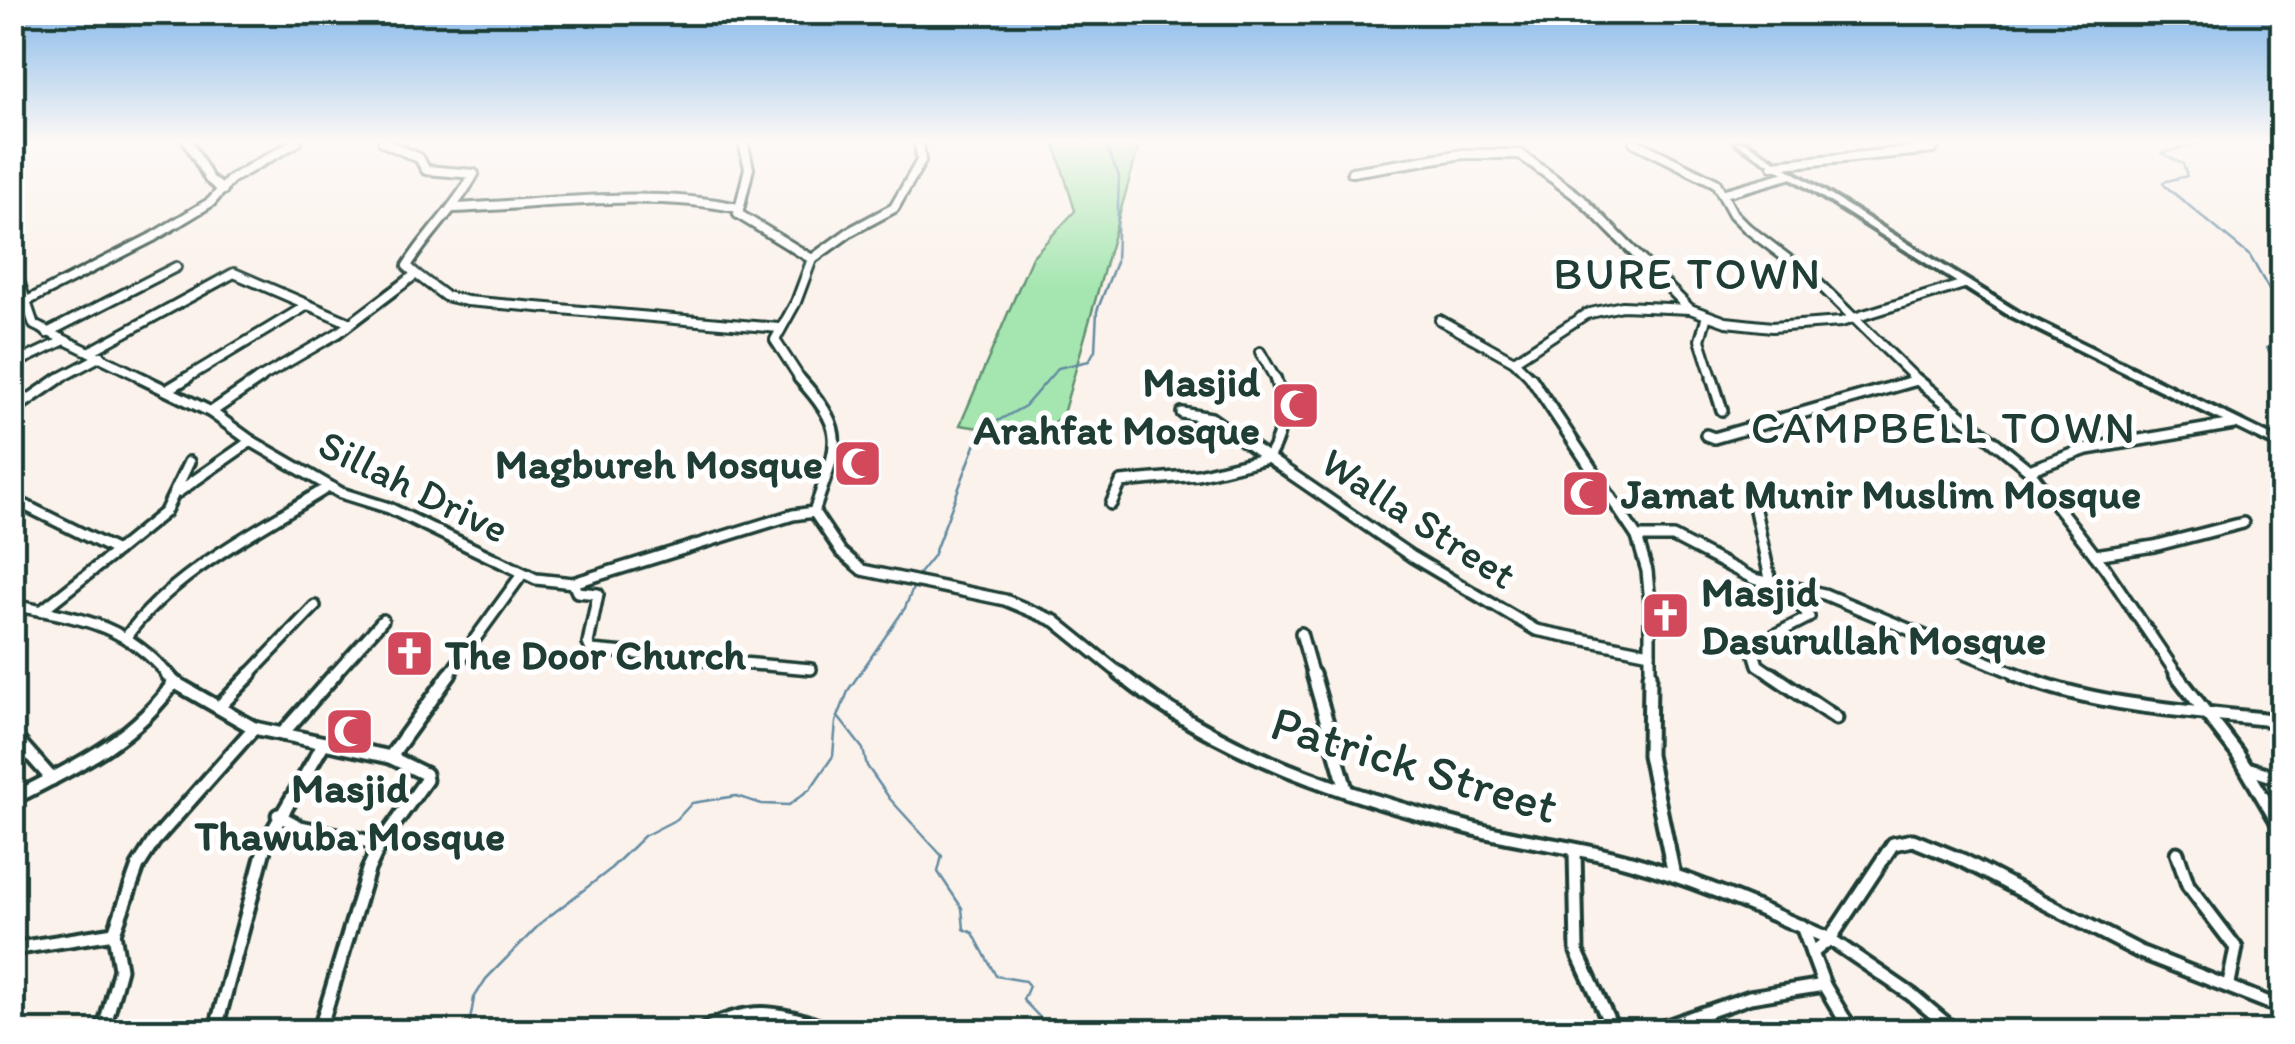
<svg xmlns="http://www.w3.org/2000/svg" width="2295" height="1044" viewBox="0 0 2295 1044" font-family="Itim,sans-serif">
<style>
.green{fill:#a5e6b0;stroke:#629272;stroke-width:2.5}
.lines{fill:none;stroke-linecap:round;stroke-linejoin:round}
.stream{stroke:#638ba2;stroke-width:2.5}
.street-far2-casing{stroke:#1f3d34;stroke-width:14}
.street-far1-casing{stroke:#1f3d34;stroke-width:16}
.street-casing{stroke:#1f3d34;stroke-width:19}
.secondary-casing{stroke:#1f3d34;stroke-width:8}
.street-far2{stroke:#fff;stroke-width:8}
.street-far1{stroke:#fff;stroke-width:9}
.street{stroke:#fff;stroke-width:11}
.secondary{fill:#fff;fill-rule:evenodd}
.labels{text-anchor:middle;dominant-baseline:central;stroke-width:10;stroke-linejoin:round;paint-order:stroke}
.poi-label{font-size:42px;font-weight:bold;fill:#1f3d34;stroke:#fff;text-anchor:start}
.street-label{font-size:42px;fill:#1f3d34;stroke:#fff}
.neighbourhood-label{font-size:45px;letter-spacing:2.5px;fill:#1f3d34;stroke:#fff}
.near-street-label{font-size:50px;fill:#1f3d34;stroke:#fff}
</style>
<rect width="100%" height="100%" fill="#fbf2eb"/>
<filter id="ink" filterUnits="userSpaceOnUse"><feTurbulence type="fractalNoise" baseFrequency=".01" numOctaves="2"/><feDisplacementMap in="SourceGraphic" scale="20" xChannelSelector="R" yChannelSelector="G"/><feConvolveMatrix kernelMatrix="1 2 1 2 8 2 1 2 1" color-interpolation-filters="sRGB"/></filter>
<g filter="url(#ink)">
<polygon class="green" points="1054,142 1140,142 1063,414 1038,437 960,425 1032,257 1075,211"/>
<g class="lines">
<g class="stream">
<polyline points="2197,144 2161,153 2183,164 2187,176 2163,182 2164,185 2250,256 2282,313"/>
<polyline points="2282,345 2267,348 2282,369"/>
<polyline points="917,576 933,556 981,430 1025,406 1058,368 1089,361 1095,350 1097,311 1116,262 1119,176 1104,142"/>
<polyline points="839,718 863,749 867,766 890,799 942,856 938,872 962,908 964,929 973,933 996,976 1025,981 1029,986 1023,1000 1054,1032"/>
<polyline points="468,1032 474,998 486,979 543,921 607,872 644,836 677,819 692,803 736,796 762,804 789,805 811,788 833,756 836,722 849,689 905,608 915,583"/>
</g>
<defs>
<g id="street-far2">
<polyline points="188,142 209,179 223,190"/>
<polyline points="743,142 749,168 738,214 812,259 796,302 775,340 801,380"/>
<polyline points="1634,142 1716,183 1733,214 1747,228 1814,279 1917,380"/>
<polyline points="1773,165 1933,149"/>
<polyline points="1352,172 1463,154 1520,154 1581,199 1690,309 1726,322 1772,327 1841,322 1964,284"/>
<polyline points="1725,193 1789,175"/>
<path d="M454,208C546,204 647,189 738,208"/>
<polyline points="12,245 15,269 34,325 147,380"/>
<polyline points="812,259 851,231 894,208 921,161 919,142"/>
<polyline points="416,274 445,296 467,301 779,328"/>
<polyline points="25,302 153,237 211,202 231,179 297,142"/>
<polyline points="1706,319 1700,340 1713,380"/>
<polyline points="1440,320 1514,361 1533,380"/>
<polyline points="47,333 176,267"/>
<polyline points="91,351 234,273 348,322"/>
<polyline points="1260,352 1276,380"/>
<polyline points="1514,361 1586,314 1622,306 1690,309"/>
<polyline points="12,365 63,341"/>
<polyline points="56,380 101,356"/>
<polyline points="183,380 306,306"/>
<path d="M257,380L338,333L416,274L407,266C429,231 455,209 474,174L426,170L419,158L383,142"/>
</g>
<g id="street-far1">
<polyline points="141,378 211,412 251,441 341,493 389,508 536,579 573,583 793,515 814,512"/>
<path d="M799,378C851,435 836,444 814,512"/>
<path d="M1275,378C1285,406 1284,432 1268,458L1411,556L1536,630L1650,653"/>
<polyline points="1531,378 1637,537 1647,571 1650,603 1650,676"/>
<polyline points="1712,378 1722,410"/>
<polyline points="1915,378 2029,470 2105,568 2178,676"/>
<polyline points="169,389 187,378"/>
<polyline points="12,411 60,378"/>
<polyline points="211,412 261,378"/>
<polyline points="1182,413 1211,418 1268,458"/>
<polyline points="1706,435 1714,438 1917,380"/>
<polyline points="2029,470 2087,449 2234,424"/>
<polyline points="178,492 251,441"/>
<polyline points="12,499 117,551 41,611"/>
<polyline points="1111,504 1121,482 1198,475 1268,458"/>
<polyline points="1755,510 1771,583"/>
<polyline points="814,512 841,552 862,570 1005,600 1055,621 1123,676"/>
<polyline points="1637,537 1673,537 1754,579 1824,594 2021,676"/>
<polyline points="117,551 165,512 189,462"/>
<polyline points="2095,555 2154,546 2243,523"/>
<polyline points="573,583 577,592 598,594 588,643 591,650 811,669"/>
<path d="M12,605C77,618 124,622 169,676"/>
<polyline points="1301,633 1313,676"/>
<path d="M126,637C174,571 260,530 328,487"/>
<polyline points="248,676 315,606"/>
<polyline points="333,676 383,620"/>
<polyline points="448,676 523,573"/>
<path d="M1774,676L1758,665L1754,652L1776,634L1809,617C1803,604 1787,599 1779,585"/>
</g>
<g id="street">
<polyline points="167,674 174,682 254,728 390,757 425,774 426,780 380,844 368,870 319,1032"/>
<path d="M1120,674C1220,755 1351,797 1474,829C1525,842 1579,847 1631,862C1700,881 1764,911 1830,939L1812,953"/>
<polyline points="1313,674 1346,789"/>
<polyline points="1650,674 1649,755 1674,875"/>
<polyline points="1771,674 1836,718"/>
<path d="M2015,674C2097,708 2194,711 2282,721"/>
<polyline points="2176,674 2237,753 2282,830"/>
<polyline points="219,707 251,674"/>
<polyline points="12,734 52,779"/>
<polyline points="282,734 335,674"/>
<polyline points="390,757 450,674"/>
<polyline points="2247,768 2282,779"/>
<path d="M12,799C73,768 135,740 174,682"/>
<polyline points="278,815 300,827 380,844"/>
<polyline points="1575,851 1577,952 1614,1032"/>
<polyline points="2177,853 2188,885 2236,948 2229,983"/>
<polyline points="1802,926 1824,985 1852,1032"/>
<polyline points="114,933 138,866 154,841 254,728"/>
<polyline points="12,949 114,933"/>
<polyline points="103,1032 120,969 114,933"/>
<polyline points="215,1032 266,842 324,743"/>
<path d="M700,1032C753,1003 781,1012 835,1032"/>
<polyline points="1650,1032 1750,997 1824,985"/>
<polyline points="1956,1032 1912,995 1830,939 1893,844 1913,840 1962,860 2140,952 2282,1008"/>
</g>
<polygon id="secondary" points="1735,142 1745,142 2018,312 2282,441 2282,450 2010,316"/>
</defs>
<use href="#street-far2" class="street-far2-casing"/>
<use href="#street-far1" class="street-far1-casing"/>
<use href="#street" class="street-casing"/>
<use href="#secondary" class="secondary-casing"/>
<use href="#street-far2" class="street-far2"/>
<use href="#street-far1" class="street-far1"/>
<use href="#street" class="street"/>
<use href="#secondary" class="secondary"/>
</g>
</g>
<linearGradient id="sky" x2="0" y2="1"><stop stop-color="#85b8ea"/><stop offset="0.49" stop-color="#fdf9f6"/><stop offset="1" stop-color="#fdf9f6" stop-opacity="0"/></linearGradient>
<rect width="2295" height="288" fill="url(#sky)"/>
<defs>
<symbol id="mosque-square" viewBox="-11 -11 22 22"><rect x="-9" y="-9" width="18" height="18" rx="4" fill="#d1495b" stroke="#fff"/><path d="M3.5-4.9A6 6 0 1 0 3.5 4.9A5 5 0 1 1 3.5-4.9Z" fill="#fff"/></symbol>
<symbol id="church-square" viewBox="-11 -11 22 22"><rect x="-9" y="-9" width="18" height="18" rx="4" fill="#d1495b" stroke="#fff"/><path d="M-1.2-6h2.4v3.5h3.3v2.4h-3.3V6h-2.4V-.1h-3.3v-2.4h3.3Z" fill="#fff"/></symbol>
</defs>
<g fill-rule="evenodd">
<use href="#mosque-square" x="1268" y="378" width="55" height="55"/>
<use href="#mosque-square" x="830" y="436" width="55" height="55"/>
<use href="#mosque-square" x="1558" y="466" width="55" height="55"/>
<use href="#church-square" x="1638" y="588" width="55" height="55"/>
<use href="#church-square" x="382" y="626" width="55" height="55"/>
<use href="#mosque-square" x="322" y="704" width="55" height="55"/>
</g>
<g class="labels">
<g class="poi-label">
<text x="1260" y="381" text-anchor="end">Masjid<tspan x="1260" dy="48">Arahfat Mosque</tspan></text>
<text x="823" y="463" text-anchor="end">Magbureh Mosque</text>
<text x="1621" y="493">Jamat Munir Muslim Mosque</text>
<text x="1701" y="591">Masjid<tspan x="1701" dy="48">Dasurullah Mosque</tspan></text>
<text x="445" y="654">The Door Church</text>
<text x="350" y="787" text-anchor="middle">Masjid<tspan x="350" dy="48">Thawuba Mosque</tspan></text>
</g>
<g class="street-label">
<text transform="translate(414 486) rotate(26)">Sillah Drive</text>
<text transform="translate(1419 518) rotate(33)">Walla Street</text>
</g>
<g class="neighbourhood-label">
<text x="1688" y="273">BURE TOWN</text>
<text x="1944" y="427">CAMPBELL TOWN</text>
</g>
<g class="near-street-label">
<text transform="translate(1415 764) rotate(17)">Patrick Street</text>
</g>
</g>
<rect width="2295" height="1044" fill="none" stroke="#fff" stroke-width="50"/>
<rect x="25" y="25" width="2245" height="994" fill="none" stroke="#1f3d34" stroke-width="4" filter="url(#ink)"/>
</svg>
